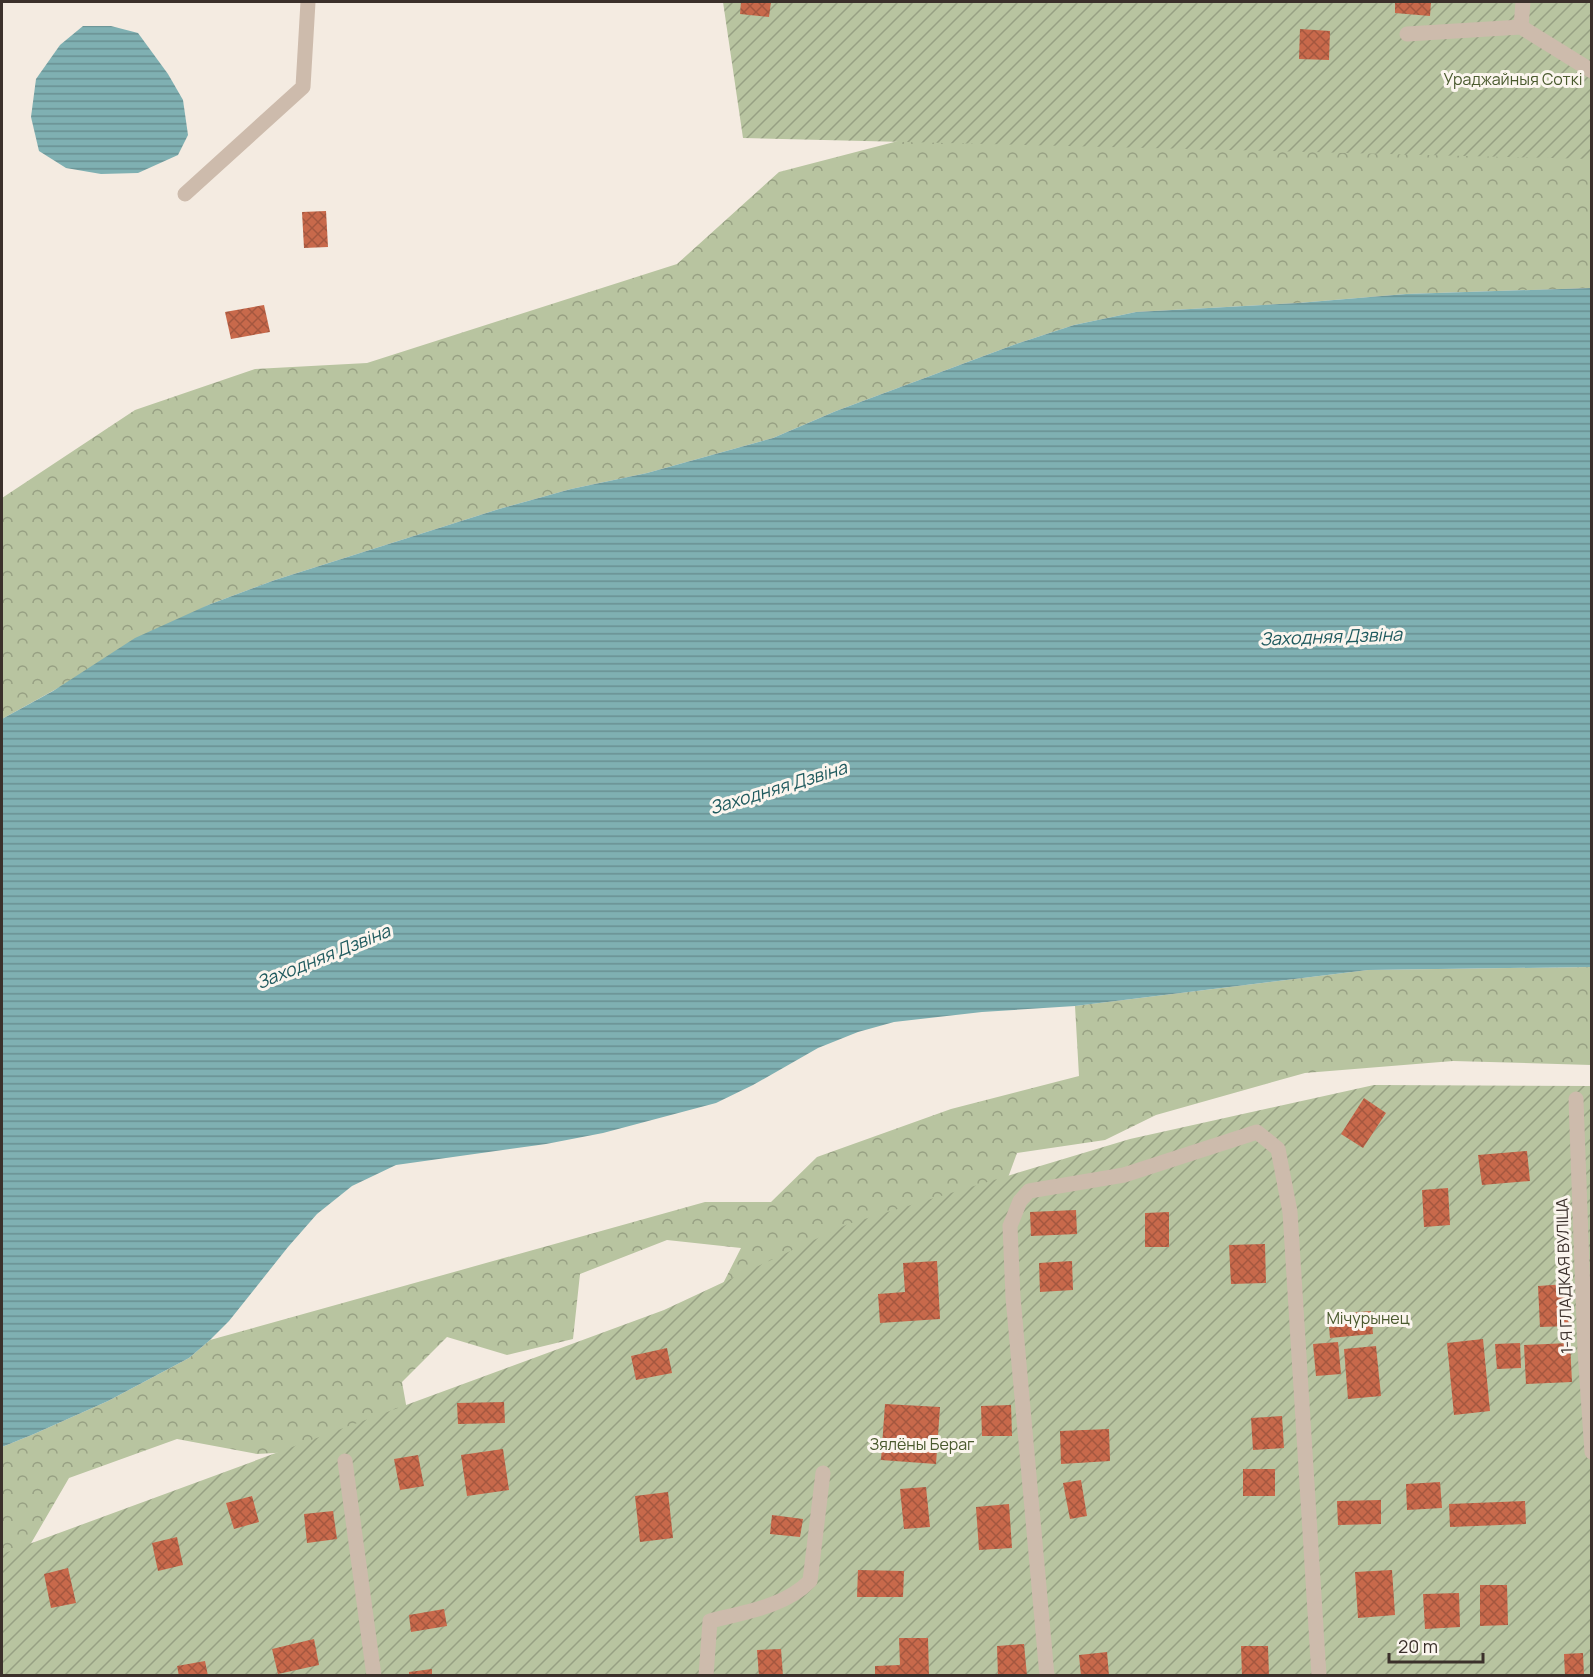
<svg xmlns="http://www.w3.org/2000/svg" width="1593" height="1677" viewBox="0 0 1593 1677" font-family="Manrope,sans-serif">
<style>
.forest{fill:url(#forest-crowns)}
.garden{fill:url(#garden-furrows)}
.water{fill:url(#water-rules)}
.building{fill:url(#building-cross-hatch)}
.lines{fill:none;stroke-linecap:round;stroke-linejoin:round}
.minor{stroke:#cdbbac;stroke-width:15}
.labels{text-anchor:middle;dominant-baseline:central;stroke-width:6;stroke-linejoin:round;paint-order:stroke}
.park-label{font-size:16px;fill:#4a5a2e;stroke:#fbf5ee}
.street-label{font-size:16px;fill:#3b302b;stroke:#fbf5ee}
.water-label{font-size:18px;font-style:italic;fill:#1f5a5e;stroke:#fbf5ee}
</style>
<defs>
<pattern id="forest-crowns" width="20" height="18" patternUnits="userSpaceOnUse" patternTransform="scale(1.5)"><rect width="20" height="18" fill="#b8c4a0"/><path d="M2 6a3 3 0 1 1 6 0M12 15a3 3 0 1 1 6 0" fill="none" stroke="#97a083"/></pattern>
<pattern id="garden-furrows" width="10" height="10" patternUnits="userSpaceOnUse" patternTransform="scale(1.5)"><rect width="10" height="10" fill="#b8c4a0"/><path d="M-1 1l2-2M0 10L10 0M9 11l2-2" fill="none" stroke="#97a083"/></pattern>
<pattern id="water-rules" width="6" height="5" patternUnits="userSpaceOnUse" patternTransform="scale(1.5)"><rect width="6" height="5" fill="#7fb0b2"/><path d="M0 2.5h6" fill="none" stroke="#699091"/></pattern>
<pattern id="building-cross-hatch" width="8" height="8" patternUnits="userSpaceOnUse" patternTransform="scale(1.5)"><rect width="8" height="8" fill="#c8694b"/><path d="M0 0l8 8M0 8l8-8" fill="none" stroke="#a4573f"/></pattern>
</defs>
<rect width="100%" height="100%" fill="#f4ebe1"/>
<g class="forest">
<polygon points="1591,107 1591,288 1406,294 1298,303 1136,312 1074,325 1019,343 836,411 773,438 647,473 571,489 499,509 275,580 208,605 2,719 2,498 135,410 255,369 367,363 677,264 779,172 952,127"/>
<polygon points="1591,967 1591,1065 1453,1061 1305,1073 1156,1115 1105,1140 1017,1153 991,1224 702,1325 741,1248 667,1240 580,1274 573,1339 507,1355 447,1337 402,1382 407,1410 379,1447 257,1454 177,1439 69,1478 12,1576 2,1579 2,1447 34,1434 108,1401 189,1358 210,1340 705,1202 771,1202 817,1157 951,1109 1079,1076 1075,1006 1368,970"/>
</g>
<g class="garden">
<polygon points="723,2 1591,2 1591,159 743,138"/>
<polygon points="1374,1085 1591,1086 1591,1675 2,1676 2,1554 664,1310 848,1224 1130,1139"/>
</g>
<g class="water">
<polygon points="83,26 111,26 138,33 168,74 183,100 188,135 178,155 138,173 101,174 66,168 39,151 31,117 36,79 60,45"/>
<polygon points="1591,288 1591,967 1368,970 1075,1006 982,1012 894,1022 858,1032 818,1048 753,1085 716,1103 603,1133 546,1144 396,1165 352,1186 317,1214 288,1247 229,1321 210,1340 189,1358 108,1401 34,1434 2,1447 2,719 53,691 135,638 208,605 275,580 499,509 571,489 647,473 773,438 836,411 1019,343 1074,325 1136,312 1298,303 1406,294"/>
</g>
<g class="building">
<polygon points="741,2 771,2 769,17 740,14"/>
<polygon points="1395,2 1431,2 1430,16 1395,13"/>
<polygon points="1300,29 1330,31 1329,60 1299,59"/>
<polygon points="326,211 328,247 304,248 302,212"/>
<polygon points="264,305 270,332 231,339 225,312"/>
<polygon points="1364,1098 1386,1113 1363,1148 1341,1134"/>
<polygon points="1527,1151 1530,1181 1482,1185 1478,1155"/>
<polygon points="1448,1188 1450,1225 1424,1227 1422,1190"/>
<polygon points="1076,1210 1077,1234 1031,1236 1030,1212"/>
<polygon points="1169,1212 1169,1247 1145,1247 1145,1213"/>
<polygon points="1265,1244 1266,1283 1231,1284 1229,1245"/>
<polygon points="937,1261 940,1319 880,1323 878,1294 905,1292 903,1263"/>
<polygon points="1072,1261 1073,1290 1040,1292 1039,1263"/>
<polygon points="1567,1284 1569,1326 1540,1327 1538,1286"/>
<polygon points="1371,1311 1373,1334 1330,1338 1328,1315"/>
<polygon points="1483,1339 1490,1411 1454,1415 1447,1343"/>
<polygon points="1338,1342 1341,1374 1316,1376 1313,1344"/>
<polygon points="1520,1343 1521,1368 1497,1369 1495,1344"/>
<polygon points="1570,1343 1572,1382 1526,1384 1524,1345"/>
<polygon points="1376,1346 1381,1396 1348,1399 1344,1349"/>
<polygon points="667,1348 672,1373 636,1380 631,1356"/>
<polygon points="504,1402 505,1423 458,1424 457,1403"/>
<polygon points="885,1404 940,1407 936,1464 881,1460"/>
<polygon points="1011,1405 1012,1436 982,1436 981,1406"/>
<polygon points="1282,1416 1284,1448 1253,1450 1251,1418"/>
<polygon points="1109,1429 1110,1461 1061,1464 1060,1431"/>
<polygon points="503,1449 509,1490 467,1496 461,1455"/>
<polygon points="418,1455 424,1486 400,1490 394,1459"/>
<rect x="1243" y="1469" width="32" height="27"/>
<polygon points="1081,1480 1087,1516 1070,1519 1063,1483"/>
<polygon points="1440,1482 1442,1508 1407,1510 1406,1484"/>
<polygon points="926,1487 930,1527 904,1529 900,1489"/>
<polygon points="668,1492 673,1538 640,1542 635,1496"/>
<polygon points="252,1496 259,1522 234,1529 226,1503"/>
<polygon points="1381,1500 1381,1524 1338,1525 1337,1501"/>
<polygon points="1525,1501 1526,1524 1450,1527 1449,1504"/>
<polygon points="1009,1504 1012,1548 979,1550 976,1507"/>
<polygon points="333,1511 337,1539 307,1543 304,1514"/>
<polygon points="772,1515 803,1519 800,1537 770,1534"/>
<polygon points="177,1537 183,1565 158,1571 152,1543"/>
<polygon points="68,1568 76,1603 51,1608 44,1574"/>
<polygon points="858,1570 904,1571 903,1597 857,1597"/>
<polygon points="1392,1570 1395,1615 1358,1618 1355,1572"/>
<polygon points="1480,1585 1507,1585 1508,1625 1480,1626"/>
<polygon points="1459,1593 1460,1627 1425,1629 1423,1594"/>
<polygon points="444,1609 447,1626 411,1632 409,1615"/>
<polygon points="899,1638 928,1638 929,1676 875,1676 875,1666 900,1665"/>
<polygon points="314,1639 319,1665 278,1674 272,1649"/>
<polygon points="1024,1644 1027,1676 998,1676 997,1646"/>
<polygon points="1241,1646 1268,1646 1269,1676 1242,1676"/>
<polygon points="781,1649 783,1676 759,1676 757,1650"/>
<polygon points="1107,1652 1109,1676 1081,1676 1079,1655"/>
<polygon points="1583,1653 1584,1676 1565,1676 1564,1654"/>
<polygon points="205,1661 208,1676 179,1676 177,1666"/>
<polygon points="432,1669 432,1676 409,1676 409,1672"/>
</g>
<g class="lines">
<g class="minor">
<polyline points="1521,27 1523,2"/>
<polyline points="1407,34 1521,27 1592,71"/>
<polyline points="185,194 303,87 308,2"/>
<polyline points="1576,1099 1585,1351 1592,1452"/>
<polyline points="345,1461 374,1676"/>
<path d="M706,1676L710,1621C745,1612 784,1607 810,1581L823,1473"/>
<polyline points="1047,1676 1013,1297 1010,1226 1020,1201 1029,1191 1124,1175 1257,1132 1278,1149 1290,1212 1319,1676"/>
</g>
</g>
<g class="labels">
<g class="park-label">
<text x="1513" y="79">Ураджайныя Соткі</text>
<text x="1368" y="1318">Мічурынец</text>
<text x="922" y="1444">Зялёны Бераг</text>
</g>
<g class="street-label">
<text transform="translate(1564 1276) rotate(-92)">1-Я ГЛАДКАЯ ВУЛІЦА</text>
</g>
<g class="water-label">
<text transform="translate(1331 636) rotate(-2)">Заходняя Дзвіна</text>
<text transform="translate(778 787) rotate(-17)">Заходняя Дзвіна</text>
<text transform="translate(323 956) rotate(-22)">Заходняя Дзвіна</text>
</g>
</g>
<rect width="1593" height="1677" fill="none" stroke="#3b302b" stroke-width="6"/>
<path d="M1389 1653v9h94v-9" fill="none" stroke="#3b302b" stroke-width="3"/>
<text x="1398" y="1653" font-size="18" fill="#3b302b" stroke="#fbf5ee" stroke-width="4.5" paint-order="stroke">20 m</text>
</svg>
